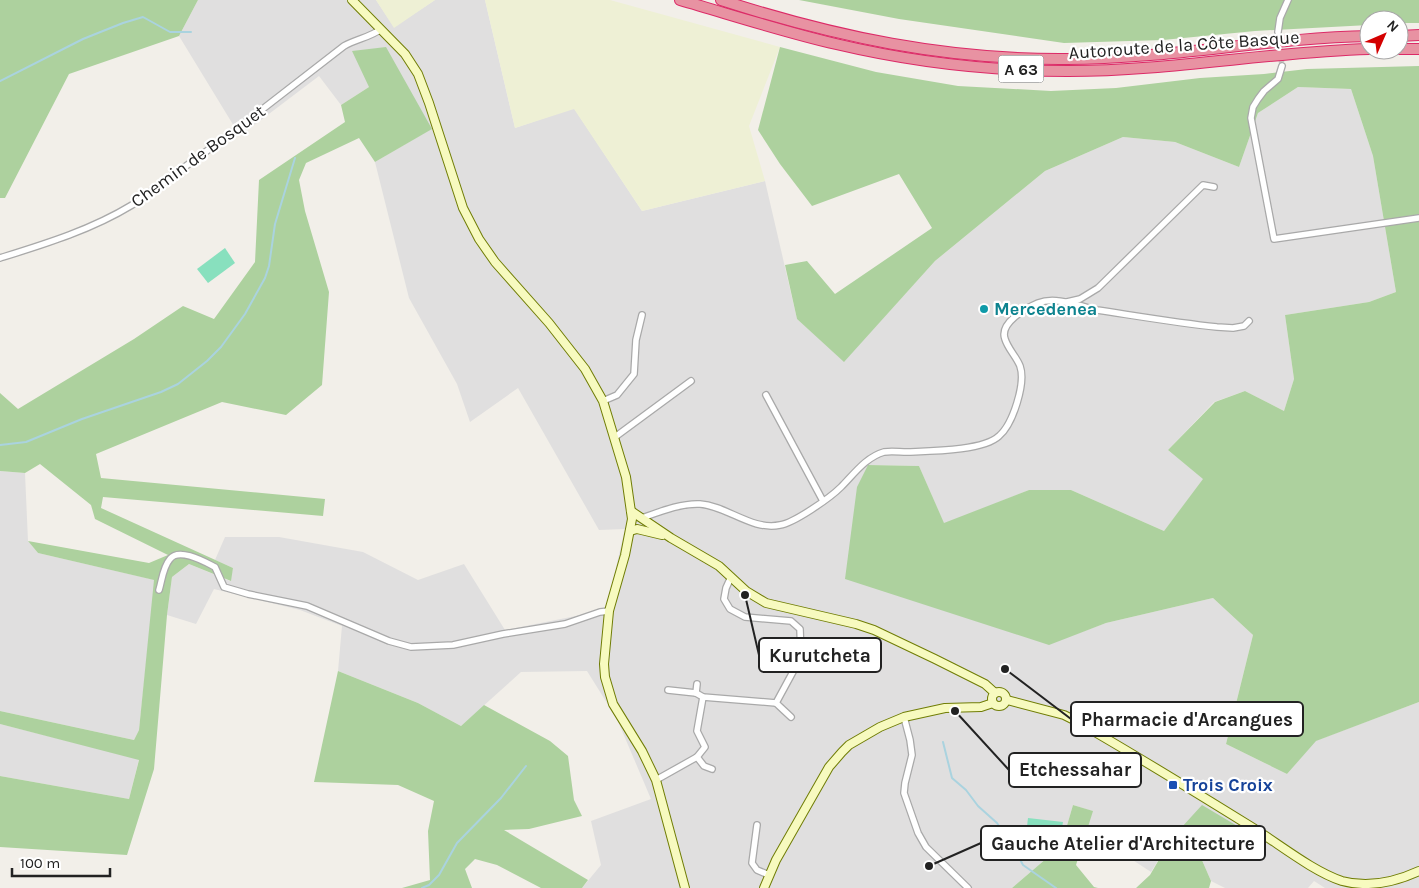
<svg xmlns="http://www.w3.org/2000/svg" width="1419" height="888" viewBox="0 0 1419 888" font-family="Karla,sans-serif">
<style>
.residential{fill:#e0dfdf}
.farmland{fill:#eef0d5}
.forest{fill:#add19e}
.pitch{fill:#88e0be}
.lines{fill:none;stroke-linecap:round;stroke-linejoin:round}
.stream{stroke:#aad3df;stroke-width:2}
.street-tunnel{stroke:#c8c6c1;stroke-width:5.5;stroke-dasharray:5.5 3;stroke-linecap:butt}
.street-casing{stroke:#a9a9a9;stroke-width:8}
.secondary-casing{stroke:#707d05;stroke-width:10}
.highway-casing{stroke:#dc2a67;stroke-width:12}
.street{stroke:#fff;stroke-width:5.5}
.secondary{stroke:#f7fabf;stroke-width:8}
.highway{stroke:#e892a2;stroke-width:10}
.culture-dot{fill:#0f9aa8;stroke:#fff;stroke-width:2}
.transit-dot{fill:#1a4fb4;stroke:#fff;stroke-width:2}
.labels{text-anchor:middle;dominant-baseline:central;stroke-width:4.5;stroke-linejoin:round;paint-order:stroke}
.shield{fill:#fff;stroke:#646464;stroke-width:1}
.shield-label{font-size:16px;font-weight:bold;fill:#222}
.street-label{font-size:18px;fill:#222;stroke:#fff}
.culture-label{font-size:18px;font-weight:bold;fill:#0d838f;stroke:#fff;text-anchor:start}
.transit-label{font-size:18px;font-weight:bold;fill:#164399;stroke:#fff;text-anchor:start}
.leader{fill:none;stroke:#222;stroke-width:2}
.callout-dot{fill:#222;stroke:#fff;stroke-width:2}
.callout{fill:#fff;stroke:#222;stroke-width:2}
.callout-label{font-size:19px;text-anchor:middle;font-weight:bold;fill:#222}
</style>
<rect width="100%" height="100%" fill="#f2efe9"/>
<g class="residential">
<polygon points="198,0 376,0 394,27 435,0 485,0 515,128 574,108 642,211 765,181 797,319 844,361 935,261 1045,171 1123,137 1175,142 1239,167 1258,113 1298,87 1351,89 1373,156 1396,292 1369,302 1285,315 1294,379 1284,411 1245,391 1214,402 1168,450 1204,479 1164,531 1071,490 1029,490 944,524 919,466 868,465 1049,644 1106,623 1213,598 1253,635 1226,744 1287,774 1315,741 1419,702 1419,888 1325,888 1314,881 1308,888 1225,888 1211,881 1198,851 1204,837 1239,828 1171,839 1151,872 1087,830 1092,811 1073,805 1061,846 1012,888 582,888 601,865 591,821 651,799 617,719 587,671 521,672 461,726 418,703 338,671 342,626 300,610 214,589 196,624 167,615 172,577 189,564 230,581 233,568 215,560 225,537 279,537 363,552 418,580 464,564 505,630 606,610 625,529 599,530 518,388 470,422 457,384 409,298 375,162 431,129 369,87 341,105 319,76 240,136 179,36"/>
<polygon points="0,471 25,473 28,541 38,553 155,580 139,730 134,740 0,711"/>
<polygon points="0,724 139,759 129,799 0,776"/>
</g>
<g class="farmland">
<polygon points="376,0 435,0 394,28"/>
<polygon points="485,0 610,0 780,47 749,126 765,181 642,211 574,109 515,128"/>
</g>
<g class="forest">
<polygon points="0,0 198,0 179,36 69,74 5,198 0,198"/>
<polygon points="799,0 1419,0 1419,23 1399,23 1399,20 1369,20 1369,25 1255,31 1163,40 1064,43 899,19"/>
<polygon points="386,47 432,129 375,162 359,138 306,163 299,180 305,211 329,292 322,385 286,415 222,402 96,454 101,478 325,499 323,516 103,497 101,508 233,568 231,581 189,564 172,577 167,615 154,769 127,855 0,847 0,776 129,799 139,760 0,724 0,711 134,740 139,730 154,580 38,553 28,541 149,563 168,555 95,519 91,505 40,464 25,473 0,471 0,393 18,409 134,339 183,306 214,319 255,262 259,180 345,122 341,105 369,87 352,51"/>
<polygon points="780,47 876,72 958,86 1051,91 1116,88 1200,78 1264,74 1307,69 1419,66 1419,702 1316,741 1287,774 1226,744 1253,635 1213,598 1106,623 1049,645 845,579 857,487 868,465 919,466 944,523 1029,490 1071,490 1164,531 1203,479 1168,450 1215,402 1245,391 1284,411 1294,379 1285,315 1369,302 1396,292 1373,156 1351,89 1298,87 1258,113 1239,167 1175,142 1123,137 1045,171 935,261 844,362 797,319 785,265 807,261 835,294 932,228 899,174 812,206 780,164 758,130"/>
<polygon points="338,671 418,703 461,726 484,705 550,741 568,756 574,800 582,816 529,829 504,830 588,880 582,888 541,888 497,865 475,859 465,869 472,888 402,888 430,880 428,831 434,801 398,785 314,782"/>
<polygon points="1073,805 1093,811 1076,865 1094,887 1098,888 1012,888 1061,846"/>
<polygon points="1202,805 1239,827 1227,850 1204,837 1198,851 1211,881 1209,888 1136,888 1150,875 1171,839"/>
</g>
<g class="pitch">
<polygon points="225,248 235,263 208,283 197,269"/>
<polygon points="1028,818 1063,822 1060,839 1026,835"/>
</g>
<g class="lines">
<g class="stream">
<polyline points="0,81 83,39 123,23 143,17 170,32 191,32"/>
<polyline points="0,445 26,442 82,419 161,392 178,384 207,361 221,347 245,314 265,278 269,266 275,224 295,158"/>
<polyline points="943,742 952,778 966,790 978,806 997,823 1014,848 1023,865 1056,888"/>
<polyline points="422,888 429,885 439,875 457,843 501,798 526,766"/>
</g>
<polyline class="street-tunnel" points="1278,32 1282,66"/>
<defs>
<g id="street">
<polyline points="1278,32 1280,18 1288,0"/>
<polyline points="1282,66 1278,79 1264,91 1258,99 1253,107 1251,118 1274,239 1419,218"/>
<path d="M0,258C45,244 91,230 132,205L233,132L344,46C356,39 371,37 381,29"/>
<polyline points="1067,302 1080,299 1098,288 1203,185 1214,187"/>
<polyline points="766,395 823,501"/>
<polyline points="603,401 617,395 634,374 636,340 642,315"/>
<polyline points="615,437 691,381"/>
<path d="M642,518C659,512 681,503 700,504C727,506 752,531 780,525C794,523 830,498 841,487C854,474 866,457 884,452C891,451 900,452 907,452C929,451 983,451 999,436C1013,424 1026,383 1020,366C1016,356 1008,349 1005,339C999,323 1026,308 1038,303C1056,296 1079,306 1097,310C1137,316 1178,323 1217,327L1233,328L1244,326L1249,321"/>
<polyline points="731,577 726,588 724,599 730,609 745,617 791,621 800,629 801,657 776,703"/>
<path d="M159,590C162,580 163,567 170,559C179,547 205,562 215,567L224,587L248,594L307,606L389,641L411,647L453,645L503,634L565,624L600,612L609,611"/>
<polyline points="668,690 696,693 703,697 776,703 791,717"/>
<polyline points="696,693 697,684"/>
<polyline points="904,717 910,740 912,755 905,783 904,793 918,833 926,847 968,888"/>
<polyline points="697,757 704,766 712,769"/>
<polyline points="656,780 697,757 705,747 697,731 703,697"/>
<polyline points="757,825 752,863 757,870 769,875"/>
</g>
<g id="secondary">
<polyline points="352,0 405,54 418,74 429,103 463,208 479,239 495,262 549,323 585,369 603,401 626,477 632,519 625,555 609,611 604,664 605,677 613,704 642,751 656,780 685,888"/>
<polyline points="631,511 671,538 719,566 746,591 766,603 856,624 874,630 935,659 985,684 995,693"/>
<polyline points="630,531 637,529 662,535"/>
<circle cx="999" cy="699" r="7"/>
<path d="M1007,700L1064,715L1074,720C1134,754 1192,790 1250,826C1278,843 1312,871 1342,881C1368,888 1395,882 1419,871"/>
<polyline points="764,888 776,860 829,767 842,752 849,745 880,727 904,717 945,708 981,707 993,703"/>
</g>
<g id="highway">
<path d="M680,0C732,15 784,32 836,44C912,62 990,71 1068,71C1169,71 1269,52 1369,49"/>
<path d="M721,0C836,37 946,60 1067,59C1168,59 1268,38 1369,36"/>
<polyline points="1399,36 1419,35"/>
<polyline points="1399,49 1419,49"/>
</g>
</defs>
<use href="#street" class="street-casing"/>
<use href="#secondary" class="secondary-casing"/>
<use href="#highway" class="highway-casing"/>
<use href="#street" class="street"/>
<use href="#secondary" class="secondary"/>
<use href="#highway" class="highway"/>
</g>
<circle class="culture-dot" cx="984" cy="309" r="5"/>
<rect class="transit-dot" x="1168" y="780" width="10" height="10" rx="2.5"/>
<g class="labels">
<rect class="shield" x="998.5" y="55.5" width="45" height="27" rx="4"/>
<g class="shield-label">
<text x="1021" y="69">A 63</text>
</g>
<g class="street-label">
<text transform="translate(1184 45) rotate(-4)">Autoroute de la Côte Basque</text>
<text transform="translate(198 156) rotate(-36)">Chemin de Bosquet</text>
</g>
<g class="culture-label">
<text x="994" y="309">Mercedenea</text>
</g>
<g class="transit-label">
<text x="1183" y="785">Trois Croix</text>
</g>
</g>
<path class="leader" d="M745 595L759 655M1005 669L1071 719M955 711L1009 770M929 866L981 843"/>
<g class="callout-dot">
<circle cx="745" cy="595" r="5"/>
<circle cx="1005" cy="669" r="5"/>
<circle cx="955" cy="711" r="5"/>
<circle cx="929" cy="866" r="5"/>
</g>
<g class="callout">
<rect x="759" y="638" width="122" height="34" rx="5"/>
<rect x="1071" y="702" width="232" height="34" rx="5"/>
<rect x="1009" y="753" width="132" height="34" rx="5"/>
<rect x="981" y="826" width="284" height="34" rx="5"/>
</g>
<g class="callout-label">
<text x="820" y="662">Kurutcheta</text>
<text x="1187" y="726">Pharmacie d'Arcangues</text>
<text x="1075" y="776">Etchessahar</text>
<text x="1123" y="850">Gauche Atelier d'Architecture</text>
</g>
<g transform="translate(1384 35) rotate(45)"><circle r="24" fill="#ffffff" stroke="#a7a7a7"/>
<path d="M0-4L9 19L0 12L-9 19Z" fill="#d40000"/>
<text y="-8" font-size="14" font-weight="bold" text-anchor="middle" fill="#222222">N</text>
</g>
<path d="M12 868v8h98v-8" fill="none" stroke="#222222" stroke-width="2.5"/>
<text x="20" y="868" font-size="15" fill="#222222" stroke="#ffffff" stroke-width="4" paint-order="stroke">100 m</text>
</svg>
